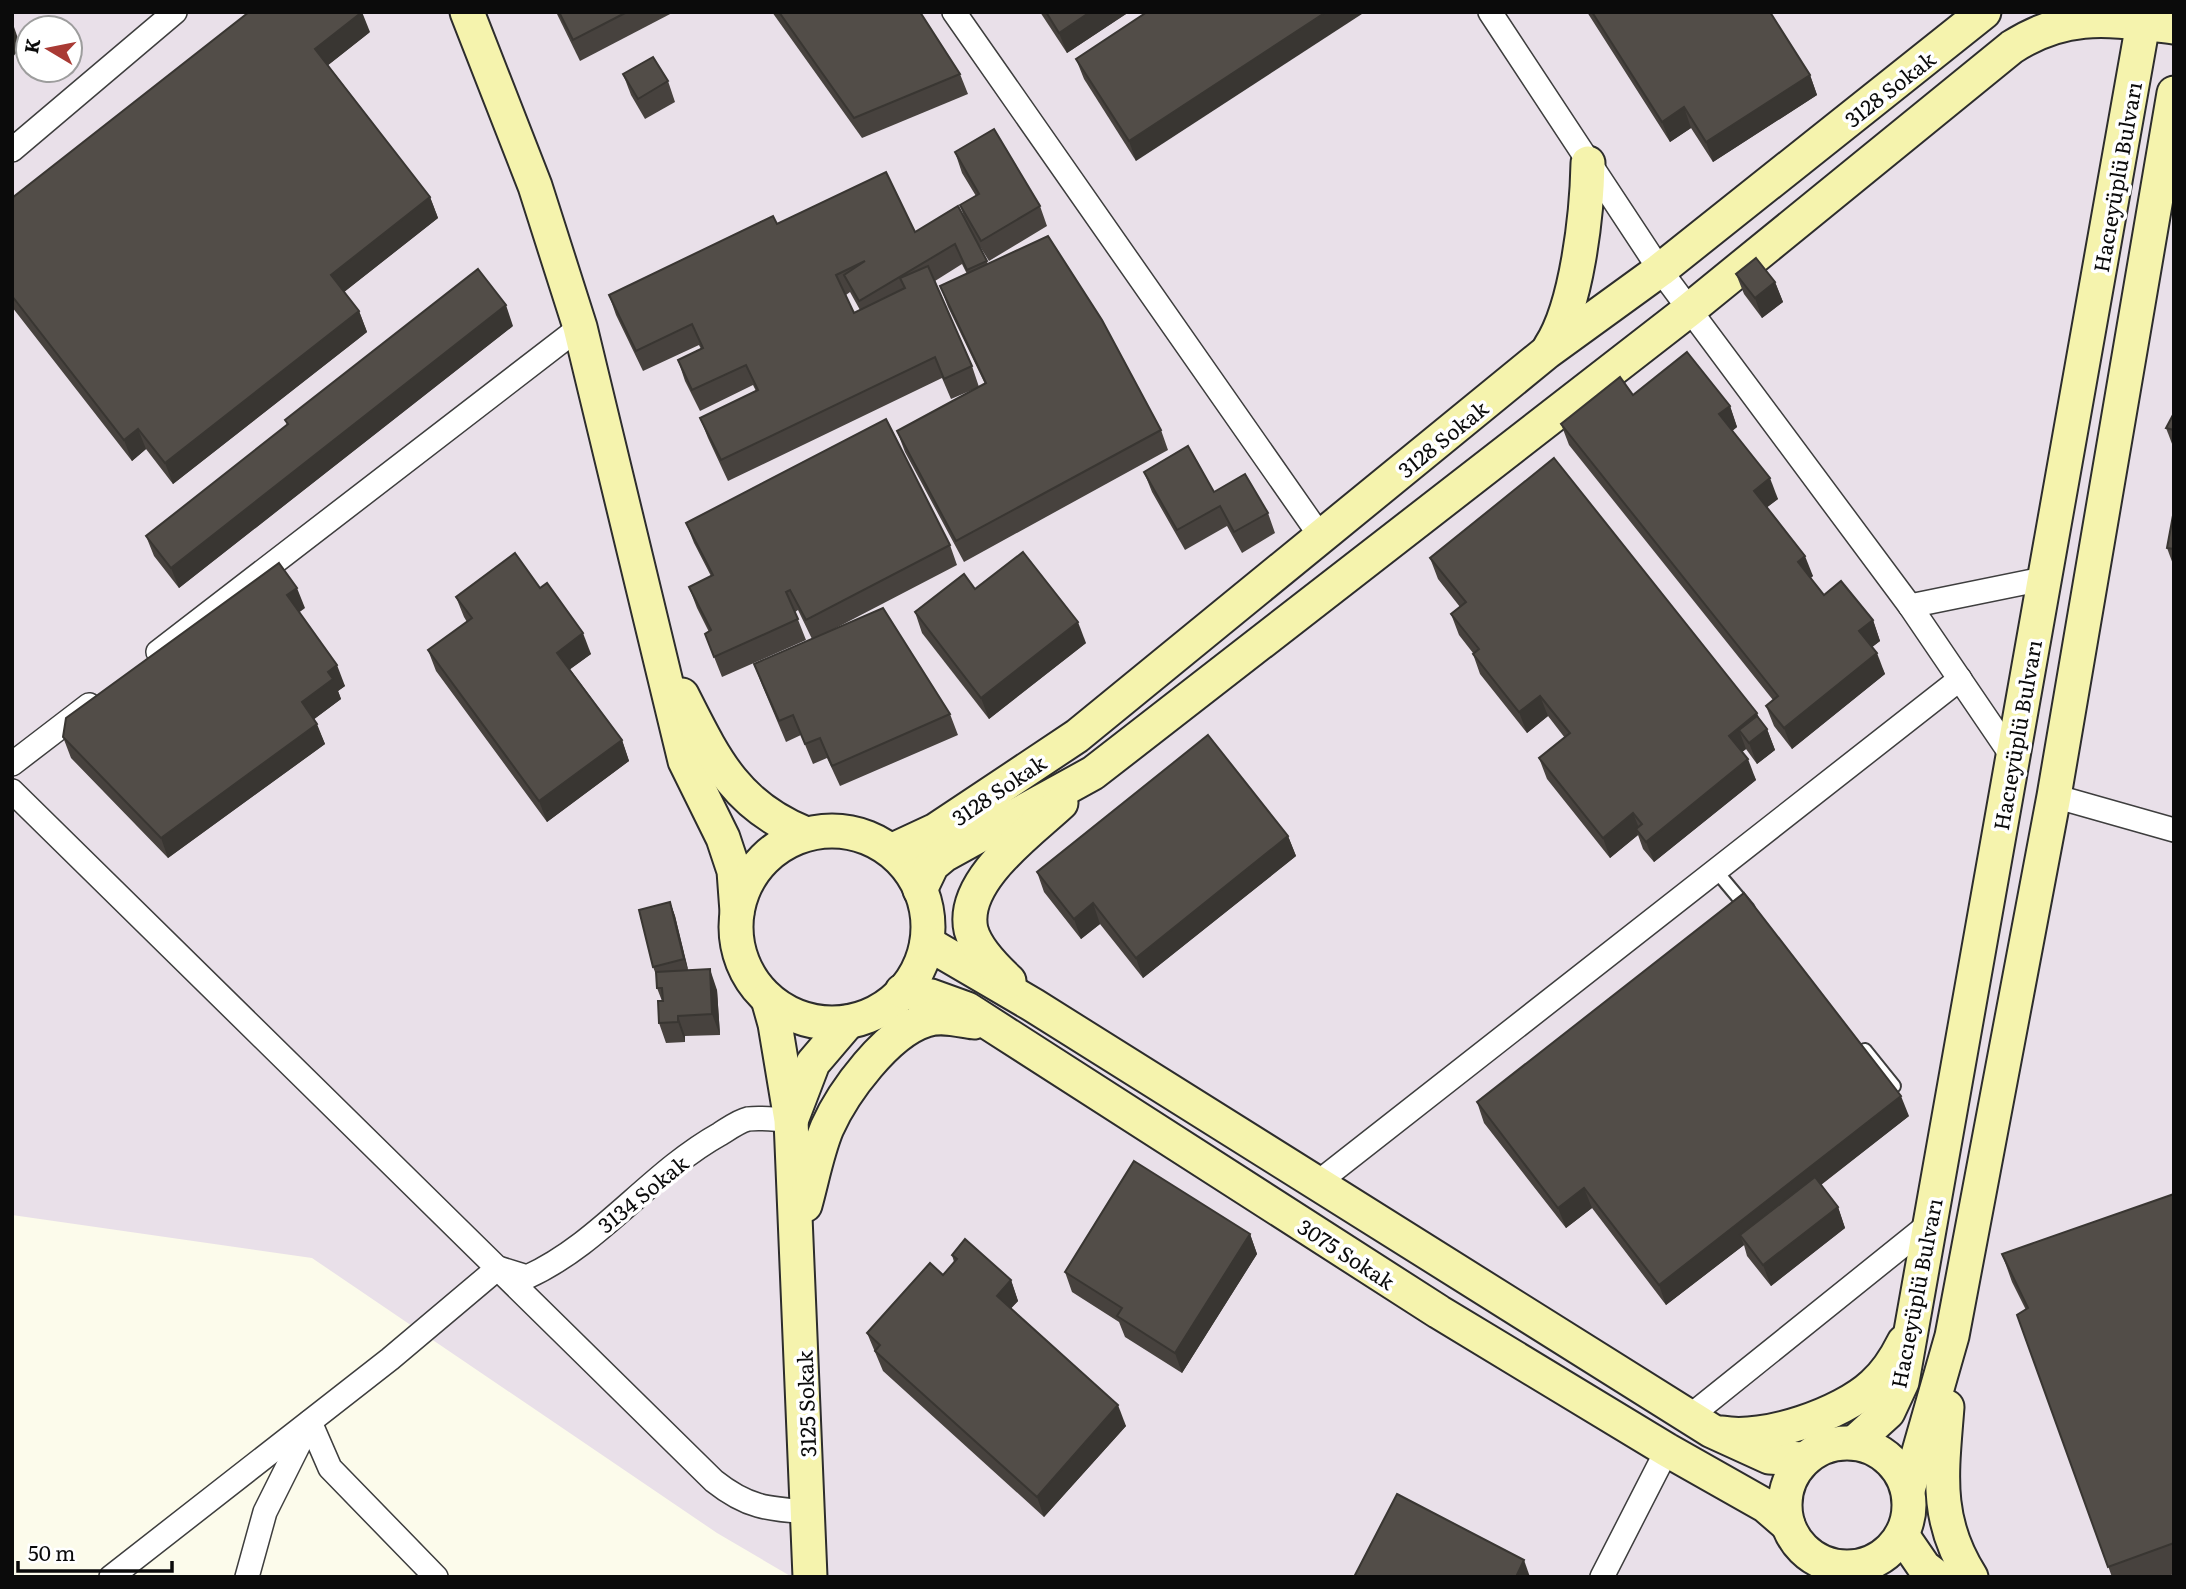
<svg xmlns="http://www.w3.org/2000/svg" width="2186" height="1589" viewBox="0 0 2186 1589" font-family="Literata,serif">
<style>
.industrial{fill:#e9e0e9;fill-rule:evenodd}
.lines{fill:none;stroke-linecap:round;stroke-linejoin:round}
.lane-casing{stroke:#3e3e3e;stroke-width:16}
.street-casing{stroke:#3e3e3e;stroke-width:26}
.secondary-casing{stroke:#2d2d2d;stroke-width:37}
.lane{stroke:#fff;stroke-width:12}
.street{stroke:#fff;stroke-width:23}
.secondary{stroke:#f5f3ad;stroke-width:33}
.wall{fill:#47423e;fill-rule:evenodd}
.shaded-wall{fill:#393632}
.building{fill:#524d48;stroke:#393632;stroke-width:2}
.labels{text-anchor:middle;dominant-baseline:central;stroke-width:7;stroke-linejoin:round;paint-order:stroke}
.street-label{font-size:21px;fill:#0b0b0b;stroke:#fff}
</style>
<rect width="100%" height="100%" fill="#fcfbeb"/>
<path class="industrial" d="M12,12H2174V1577H792L717,1533L312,1258L12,1215ZM28,28H70V70H28Z"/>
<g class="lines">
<defs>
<g id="lane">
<polyline points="1717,872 1748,909"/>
<polyline points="1865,1050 1894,1086"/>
</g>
<g id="street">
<polyline points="954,12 1321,537"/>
<polyline points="1490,12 1660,270 1910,606 2012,756"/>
<polyline points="12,150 175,12"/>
<polyline points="1910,606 2043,579"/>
<polyline points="158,652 580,327"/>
<polyline points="12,764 89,705"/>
<path d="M12,791L714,1481C748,1508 768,1509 810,1512"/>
<polyline points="2054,796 2174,830"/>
<polyline points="1316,1184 1960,679"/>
<polyline points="1689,1417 1928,1225"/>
<polyline points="310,1422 330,1468 436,1577"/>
<path d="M111,1577L390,1359L498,1268L527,1277C600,1244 650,1173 720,1134C728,1129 739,1121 748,1119C762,1117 778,1120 791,1120"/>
<polyline points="247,1577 265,1512 307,1428"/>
<polyline points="1602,1577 1667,1450"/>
</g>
<g id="secondary">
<polyline points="467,12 535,186 580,327 685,761 723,838 734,871 737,912"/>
<path d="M1550,347C1577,306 1587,214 1588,163"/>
<path d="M682,695C714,758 735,805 804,833"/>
<circle cx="832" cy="927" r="96"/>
<polyline points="893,850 936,830 1077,736 1547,352 1660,270 1984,12"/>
<path d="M920,890L932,865L944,855L1093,773L1689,310L2012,47C2068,11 2111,20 2174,27"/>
<polyline points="927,943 1033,1005 1712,1431 1769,1457 1803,1459"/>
<path d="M1009,981C995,968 976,949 971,930C960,881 1030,832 1061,803"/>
<polyline points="902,991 931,996 967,1009 1439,1312 1667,1450 1766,1506 1788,1525"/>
<polyline points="768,999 775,1024 791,1120 810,1577"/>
<polyline points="792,1118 813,1063 848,1022"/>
<path d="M805,1205C812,1180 817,1152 827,1128C843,1092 887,1032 926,1020C942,1015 959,1020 974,1022"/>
<path d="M1947,1407C1942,1472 1934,1519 1971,1577"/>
<path d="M1722,1433C1764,1441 1842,1414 1873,1385C1887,1373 1896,1358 1904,1342"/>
<polyline points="1855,1442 1888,1412 1902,1382 2145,12"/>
<circle cx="1847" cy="1505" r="62"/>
<polyline points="1908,1490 1952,1336 2054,796 2174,93"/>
<polyline points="1902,1535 1924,1567 1937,1577"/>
</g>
</defs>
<use href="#lane" class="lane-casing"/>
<use href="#street" class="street-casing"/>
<use href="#secondary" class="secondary-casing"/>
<use href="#lane" class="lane"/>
<use href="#street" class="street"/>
<use href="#secondary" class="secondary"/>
</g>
<g class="wall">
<polygon points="556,12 674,12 580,61"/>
<polygon points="772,12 920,12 960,74 968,94 862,138"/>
<polygon points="1040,12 1129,12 1067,53"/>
<polygon points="1147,12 1136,161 1084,79 1076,59"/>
<polygon points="1587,12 1770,12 1810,75 1817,95 1713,162 1691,128 1670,142"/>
<polygon points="370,32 328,65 430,197 438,218 344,292 359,311 367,332 173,484 146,449 132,461 12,307 12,198"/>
<polygon points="623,74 668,81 675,102 645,119 631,95"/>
<path d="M955,152L1040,206L1047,226L989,261L979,245L988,264L1161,430L1168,450L964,562L905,452L897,431L979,387L951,399L942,378L728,481L708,438L700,418L756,391L753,385L700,411L685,381L678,360L701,349L699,345L643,371L616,315L609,295L777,224L915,232L964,217L960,205L976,196L962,173ZM962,264L967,274L940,286L948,307L985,384L979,387L972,366L935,281ZM850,292L860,310L854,313L846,295Z"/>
<polygon points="1736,274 1775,282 1783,302 1762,318 1744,294"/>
<polygon points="513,326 179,588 154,556 146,536 287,425 285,420"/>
<polygon points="1633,395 1730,406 1737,427 1732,431 1778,499 1767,507 1813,576 1810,578 1824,595 1873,620 1880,641 1872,647 1885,674 1792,749 1774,726 1766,706 1773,700 1569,445 1561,424"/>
<polygon points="2174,413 2174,449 2166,428"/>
<polygon points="1144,472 1214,492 1268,513 1275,533 1242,553 1227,526 1185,550 1152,492"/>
<polygon points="2174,510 2174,567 2167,548"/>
<polygon points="686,523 950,545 957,565 834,629 950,714 958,735 840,786 827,758 813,764 801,735 786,742 762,685 754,664 812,639 798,610 795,612 806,640 722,677 705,634 709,632 697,608 689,587 711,576 694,543"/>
<polygon points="1430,558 1760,720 1767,729 1775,750 1757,764 1746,749 1742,752 1756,780 1654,862 1643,849 1638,835 1610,858 1547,779 1539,758 1565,738 1548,716 1527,733 1480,674 1473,654 1473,653 1459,635 1451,614 1460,607 1438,579"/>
<polygon points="540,588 591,654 570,669 622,740 629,761 547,822 436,671 428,650 467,622 464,617 456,597"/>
<polygon points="975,589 1086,643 989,719 922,633 915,612"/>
<polygon points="305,608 299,612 345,686 338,691 341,699 314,719 325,744 168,858 71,758 63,737"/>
<polygon points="1288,836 1296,856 1143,978 1100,924 1081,939 1044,892 1037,872"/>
<polygon points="670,902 675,916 688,970 717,990 720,1035 685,1036 685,1042 666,1043 659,1023 662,1001 657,988 657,977 653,967"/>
<polygon points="1477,1102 1909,1116 1821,1185 1838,1207 1845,1228 1771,1286 1747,1256 1744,1245 1666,1305 1592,1208 1566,1228 1484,1123"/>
<polygon points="2174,1194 2174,1574 2166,1577 2112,1577 2017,1315 2026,1310 2012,1282 2002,1254"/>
<polygon points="1250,1234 1257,1254 1182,1373 1125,1337 1119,1322 1072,1292 1065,1272"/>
<polygon points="952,1255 1011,1280 1018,1301 1011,1308 1126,1426 1044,1517 883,1371 867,1333 943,1275 954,1262"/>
</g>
<g class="shaded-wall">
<polygon points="362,12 370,32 322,70 315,49"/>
<polygon points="1090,12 1129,12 1067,53 1059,33"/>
<polygon points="1326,12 1365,12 1136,161 1129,141"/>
<polygon points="14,27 21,47 12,58 12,28"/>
<polygon points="1810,75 1817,95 1713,162 1706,142"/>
<polygon points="1684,107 1691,128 1670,142 1662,122"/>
<polygon points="430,197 438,218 339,296 331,275"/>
<polygon points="1775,282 1783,302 1762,318 1755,298"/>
<polygon points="506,305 513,326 179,588 171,568"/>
<polygon points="359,311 367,332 173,484 165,463"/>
<polygon points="1730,406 1737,427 1727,435 1719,414"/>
<polygon points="138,429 146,449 132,461 124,440"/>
<polygon points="1770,478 1778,499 1761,512 1754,491"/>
<polygon points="1805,556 1813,576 1805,583 1798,562"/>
<polygon points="297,588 305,608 294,616 287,595"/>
<polygon points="1873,620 1880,641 1867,651 1859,631"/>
<polygon points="1078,622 1086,643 989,719 981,698"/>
<polygon points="583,633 591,654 565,673 557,653"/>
<polygon points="1877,653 1885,674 1792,749 1784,728"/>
<polygon points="337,665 345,686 338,691 341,699 309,723 302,702 328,672"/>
<polygon points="1540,696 1548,716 1527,733 1519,712"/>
<polygon points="1757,713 1764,731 1767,729 1775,750 1757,764 1749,743 1739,730 1746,749 1737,756 1729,736"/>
<polygon points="317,724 325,744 168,858 161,838"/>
<polygon points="622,740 629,761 547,822 539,801"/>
<polygon points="1748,759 1756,780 1654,862 1646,842"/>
<polygon points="1633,813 1641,833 1636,829 1638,835 1610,858 1603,838"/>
<polygon points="1288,836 1296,856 1143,978 1136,958"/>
<polygon points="670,902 675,916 689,973 684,959"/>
<polygon points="1093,903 1100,924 1081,939 1074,919"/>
<polygon points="710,969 717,990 720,1035 712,1014"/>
<polygon points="678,1016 685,1036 685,1042 678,1022"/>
<polygon points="1901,1096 1909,1116 1746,1243 1740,1235 1744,1245 1666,1305 1659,1285"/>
<polygon points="1584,1188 1592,1208 1566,1228 1558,1208"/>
<polygon points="1838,1207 1845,1228 1771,1286 1763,1265"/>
<polygon points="1250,1234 1257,1254 1182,1373 1175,1353"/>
<polygon points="1011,1280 1018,1301 1004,1316 997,1296"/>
<polygon points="1118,1405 1126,1426 1044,1517 1037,1497"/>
<polygon points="1524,1560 1530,1577 1516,1577"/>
</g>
<g class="building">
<polygon points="249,12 362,12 315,49 430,197 331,275 359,311 165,463 138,429 124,440 12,296 12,198"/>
<polygon points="559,12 627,12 573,40"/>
<polygon points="779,12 920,12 960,74 854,118"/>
<polygon points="1046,12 1090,12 1059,33"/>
<polygon points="1147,12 1326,12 1129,141 1076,59"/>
<polygon points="1592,12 1770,12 1810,75 1706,142 1684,107 1662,122"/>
<polygon points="653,57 668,81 638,99 623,74"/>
<polygon points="994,129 1040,206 981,241 960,205 979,194 955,152"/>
<polygon points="886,172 915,232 958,206 987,261 967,270 955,244 859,301 844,275 865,261 836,275 854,313 905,288 900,278 928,266 972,366 944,379 935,357 721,460 700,418 758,390 746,365 692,390 678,360 703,348 692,324 636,351 609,295 773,216 777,224"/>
<polygon points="1048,236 1102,320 1161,430 956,541 897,431 986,383 940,286"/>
<polygon points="1756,258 1775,282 1755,298 1736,274"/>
<polygon points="478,269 506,305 171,568 146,536 288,424 285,420"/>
<polygon points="1687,352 1730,406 1719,414 1770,478 1754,491 1805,556 1798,562 1824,595 1841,581 1873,620 1859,631 1877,653 1784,728 1766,706 1778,696 1561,424 1620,377 1633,395"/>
<polygon points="2174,413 2174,430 2166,428"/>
<polygon points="886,419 950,545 806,620 790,590 786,592 798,619 714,657 705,634 711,630 689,587 713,575 686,523"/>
<polygon points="1188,446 1214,492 1245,474 1268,513 1234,532 1220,506 1177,530 1144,472"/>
<polygon points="1554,458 1757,713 1729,736 1748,759 1646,842 1636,829 1642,824 1633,813 1603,838 1539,758 1570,733 1540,696 1519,712 1473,654 1479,649 1451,614 1466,602 1430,558"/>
<polygon points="2174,510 2174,549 2167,548"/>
<polygon points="1023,552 1078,622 981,698 915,612 964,574 975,589"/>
<polygon points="515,553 540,588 547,583 583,633 557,653 622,740 539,801 428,650 472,618 456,597"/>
<polygon points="279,563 297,588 287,595 337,665 328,672 333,679 302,702 317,724 161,838 63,737 66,718"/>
<polygon points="883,608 950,714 832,766 820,738 805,744 793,715 779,721 754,664"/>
<polygon points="1757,716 1767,729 1749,743 1739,730"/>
<polygon points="1208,735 1288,836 1136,958 1093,903 1074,919 1037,872"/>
<polygon points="1744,893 1901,1096 1659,1285 1584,1188 1558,1208 1477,1102"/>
<polygon points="670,902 684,959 653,967 639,910"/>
<polygon points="710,969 712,1014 678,1016 678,1022 659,1023 658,1001 663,1001 662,988 657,988 656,972"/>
<polygon points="1134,1161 1250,1234 1175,1353 1117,1316 1122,1308 1065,1272"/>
<polygon points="1815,1177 1838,1207 1763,1265 1740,1235"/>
<polygon points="2174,1194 2174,1543 2108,1567 2017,1315 2028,1308 2002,1254"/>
<polygon points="965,1239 1011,1280 997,1296 1118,1405 1037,1497 875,1351 880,1345 867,1333 930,1263 943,1275 957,1259 952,1255"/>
<polygon points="1397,1494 1524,1560 1516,1577 1354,1577"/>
</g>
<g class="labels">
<g class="street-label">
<text transform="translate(1889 88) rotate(-38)">3128 Sokak</text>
<text transform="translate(2116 177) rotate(-80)">Hacıeyüplü Bulvarı</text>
<text transform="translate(1442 438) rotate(-39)">3128 Sokak</text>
<text transform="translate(2016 735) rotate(-80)">Hacıeyüplü Bulvarı</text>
<text transform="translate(998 789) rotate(-34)">3128 Sokak</text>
<text transform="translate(642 1193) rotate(-39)">3134 Sokak</text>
<text transform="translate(1347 1253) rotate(33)">3075 Sokak</text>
<text transform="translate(1915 1293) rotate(-79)">Hacıeyüplü Bulvarı</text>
<text transform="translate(805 1404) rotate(-92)">3125 Sokak</text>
</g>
</g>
<rect width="2186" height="1589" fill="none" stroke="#0b0b0b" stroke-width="28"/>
<g transform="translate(49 49) rotate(280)"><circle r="33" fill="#ffffff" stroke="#9d9d9d" stroke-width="2"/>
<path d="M0-5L12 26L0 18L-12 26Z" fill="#a93a34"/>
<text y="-10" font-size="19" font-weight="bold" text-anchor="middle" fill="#0b0b0b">K</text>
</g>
<path d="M18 1561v10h154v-10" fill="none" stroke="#0b0b0b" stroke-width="3.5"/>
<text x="28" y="1561" font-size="21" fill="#0b0b0b" stroke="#ffffff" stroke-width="5" paint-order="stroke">50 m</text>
</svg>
